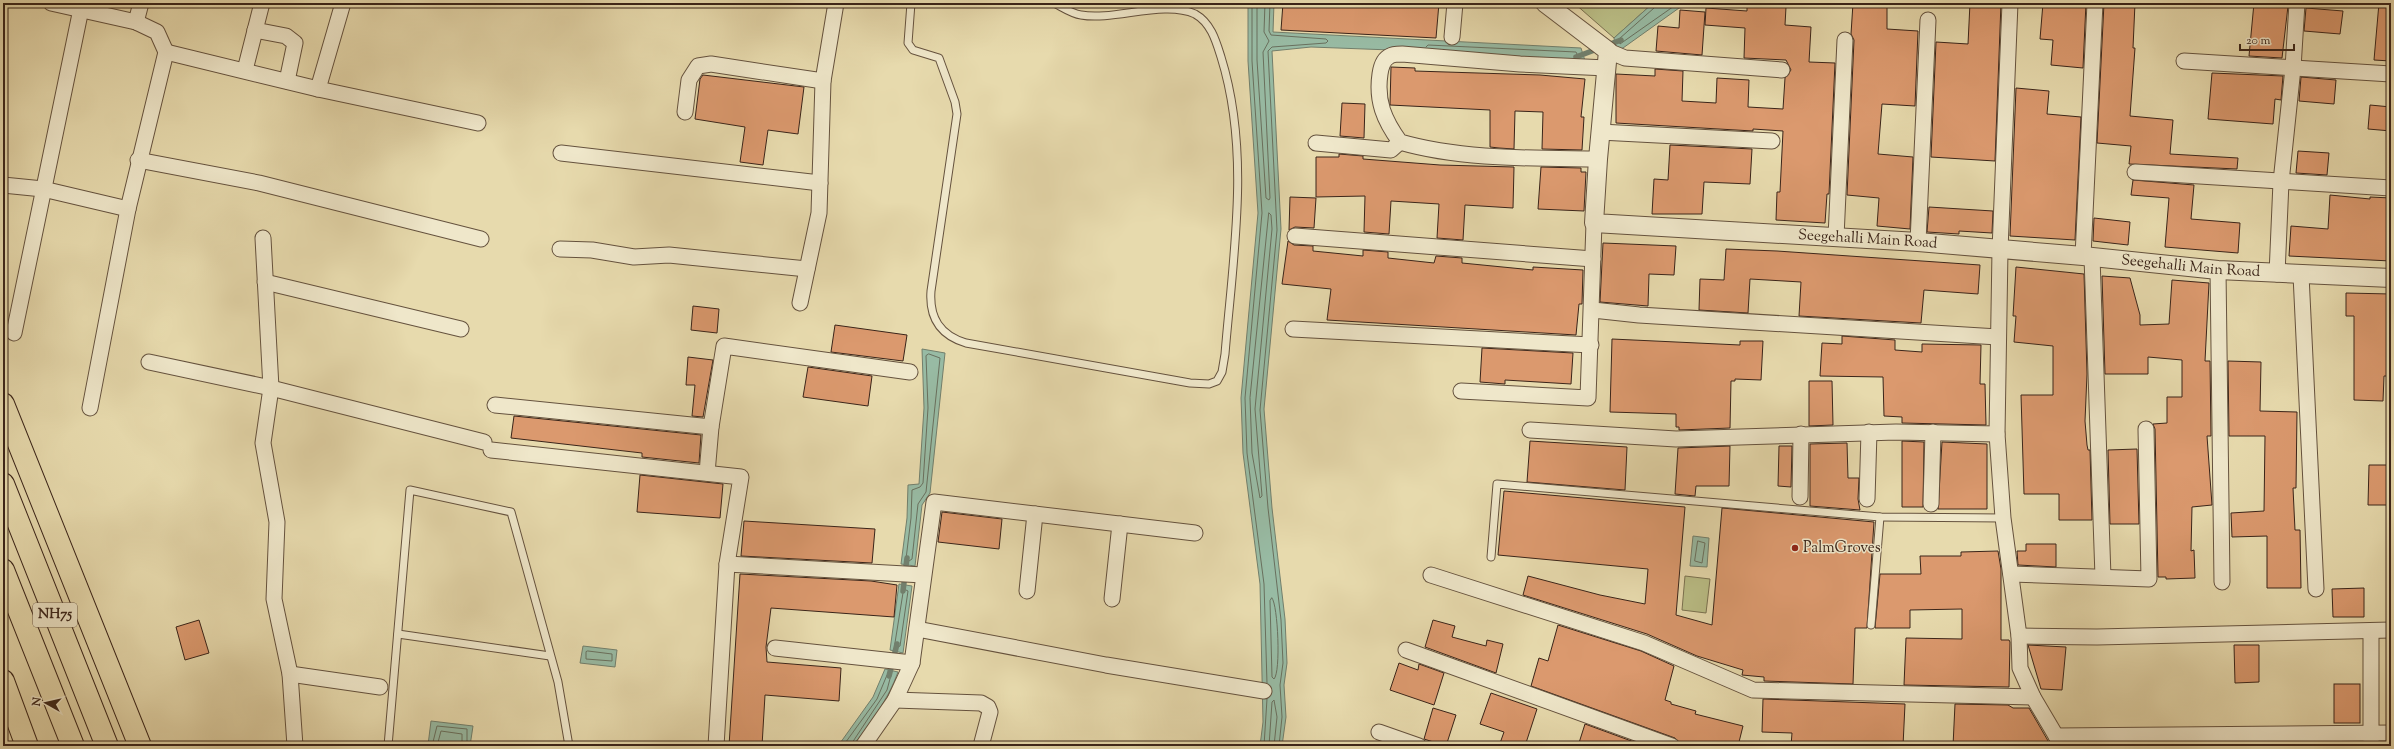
<svg xmlns="http://www.w3.org/2000/svg" width="2394" height="749" viewBox="0 0 2394 749" font-family="'Sorts Mill Goudy',serif">
<style>
.green{fill:#babe86;stroke:#7a7150}
.water{fill:#98bba4;stroke:#727f6c}
.lines{fill:none;stroke-linecap:round;stroke-linejoin:round}
.shore{stroke:#69705e;stroke-width:1}
.stream{stroke:#727f6c;stroke-width:5.5}
.building{fill:#db996e;stroke:#3a2419}
.service-casing{stroke:#65523e;stroke-width:9}
.minor-casing{stroke:#65523e;stroke-width:17}
.tertiary-casing{stroke:#65523e;stroke-width:20}
.primary-casing{stroke:#3a2419;stroke-width:24}
.trunk-casing{stroke:#3a2419;stroke-width:24}
.service{stroke:#efe7ca;stroke-width:7}
.minor{stroke:#efe7ca;stroke-width:15}
.tertiary{stroke:#efe7ca;stroke-width:18}
.primary{stroke:#e7daad;stroke-width:22}
.trunk{stroke:#e7daad;stroke-width:22}
.poi-dot{fill:#8f2418;stroke:#efe7ca;stroke-width:1.5}
.labels{text-anchor:middle;dominant-baseline:central;stroke-width:3;stroke-linejoin:round;paint-order:stroke}
.shield{fill:#efe7ca;stroke:#705e4e;stroke-width:1}
.shield-label{font-size:14px;font-weight:bold;fill:#3a2419}
.street-label{font-size:15px;fill:#3a2419;stroke:#efe7ca}
.poi-label{font-size:15px;fill:#3a2419;stroke:#efe7ca;text-anchor:start}
</style>
<rect width="100%" height="100%" fill="#e7daad"/>
<filter id="stains"><feTurbulence type="fractalNoise" baseFrequency=".005" numOctaves="4"/><feColorMatrix values="0 0 0 0 .2 0 0 0 0 .09 0 0 0 0 .02 0 0 0 .5 -.17"/></filter>
<radialGradient id="worn" r=".72"><stop offset=".6" stop-color="#630" stop-opacity="0"/><stop offset="1" stop-color="#630" stop-opacity=".3"/></radialGradient>
<g class="green">
<polygon points="1574,3 1656,3 1652,4 1614,38"/>
<polygon points="1685,576 1710,579 1706,613 1682,610"/>
</g>
<g class="water">
<polygon points="1248,3 1274,3 1273,32 1581,48 1586,64 1391,50 1311,47 1272,51 1281,229 1264,409 1272,508 1285,619 1287,663 1284,685 1286,717 1282,746 1260,746 1263,722 1260,584 1243,453 1241,398 1258,213 1248,61"/>
<polygon points="1656,3 1726,3 1679,8 1623,48 1616,50 1614,38 1652,4"/>
<polygon points="922,349 945,353 930,493 922,505 915,566 901,564 907,518 908,485 919,484 924,408"/>
<polygon points="1693,536 1709,538 1707,567 1690,566"/>
<polygon points="899,584 912,586 903,653 890,650"/>
<polygon points="583,646 617,650 615,667 580,663"/>
<path d="M885,669L898,672C888,700 871,722 853,746H838L873,697Z"/>
<polygon points="431,721 473,726 470,746 428,745"/>
</g>
<g class="lines">
<g class="shore">
<polyline points="1252,3 1252,61 1262,213 1245,398 1247,453 1264,584 1267,683"/>
<polyline points="1257,3 1257,60 1266,198 1269,200 1270,198 1263,52 1269,41 1264,32 1265,3"/>
<polyline points="1270,3 1269,31 1271,35 1326,39 1328,41 1326,43 1272,47 1268,51 1277,230 1260,410 1268,508 1281,620 1283,663 1280,685 1282,717 1279,746"/>
<polyline points="1655,3 1654,8 1619,39 1620,44 1677,4 1700,3"/>
<polyline points="1426,47 1428,45 1576,52 1579,58"/>
<polygon points="1269,213 1271,215 1272,229 1255,409 1262,496 1260,498 1252,453 1250,398"/>
<polygon points="929,354 940,358 926,492 918,504 912,559 909,561 906,559 911,518 912,490 920,487 923,483 928,408 926,356"/>
<polygon points="1698,541 1705,543 1702,563 1695,561"/>
<polygon points="904,589 908,591 900,646 898,647 895,645"/>
<path d="M1272,598C1278,605 1281,672 1274,679L1272,677L1270,601Z"/>
<polygon points="588,651 612,654 612,661 586,659 586,652"/>
<polyline points="432,746 437,726 467,729 467,746"/>
<polyline points="437,746 441,731 462,734 462,746"/>
<polyline points="843,746 877,699 887,675 891,675 887,690 850,746"/>
<polyline points="1264,746 1267,699"/>
<polyline points="1269,746 1272,702 1274,700 1277,717 1274,746"/>
</g>
<g class="stream">
<polyline points="1576,57 1621,40"/>
<polyline points="903,591 907,558"/>
<polyline points="889,676 897,644"/>
</g>
</g>
<g class="building">
<polygon points="1283,3 1439,3 1436,38 1281,30"/>
<polygon points="1853,3 1887,3 1887,29 1918,31 1915,106 1882,104 1878,154 1913,157 1910,229 1877,226 1879,198 1847,195 1854,40 1851,34"/>
<polygon points="1970,3 2001,3 1995,161 1931,157 1936,42 1968,44"/>
<polygon points="2043,3 2086,3 2083,68 2051,65 2053,40 2040,39"/>
<polygon points="2104,3 2135,3 2133,48 2135,48 2130,116 2173,120 2170,154 2238,158 2237,169 2129,164 2131,146 2097,143"/>
<polygon points="2254,3 2286,3 2288,6 2282,58 2249,56"/>
<polygon points="2379,3 2391,3 2391,61 2374,60"/>
<polygon points="1747,5 1786,7 1785,25 1811,27 1809,62 1835,63 1829,194 1827,194 1825,223 1776,220 1777,192 1780,192 1783,131 1753,129 1753,131 1616,123 1616,74 1655,76 1655,69 1683,71 1682,101 1716,103 1717,78 1749,80 1748,107 1783,109 1785,78 1791,70 1786,60 1744,58 1745,28 1705,25 1706,8 1747,11"/>
<polygon points="2306,8 2343,11 2340,34 2304,31"/>
<polygon points="1680,10 1705,12 1702,55 1656,51 1658,26 1679,28"/>
<polygon points="1391,67 1415,68 1415,71 1540,75 1585,79 1581,117 1584,117 1582,150 1542,149 1543,112 1515,111 1514,149 1499,148 1490,147 1490,110 1390,105"/>
<polygon points="2212,73 2283,76 2281,100 2275,99 2273,124 2208,119"/>
<polygon points="703,75 804,87 798,134 768,130 763,165 740,162 745,127 695,119 700,79"/>
<polygon points="2301,77 2336,80 2334,104 2299,101"/>
<polygon points="2016,88 2049,91 2047,114 2081,117 2075,240 2010,236"/>
<polygon points="1342,103 1365,104 1364,138 1340,136"/>
<polygon points="2370,105 2391,107 2391,131 2368,129"/>
<polygon points="1670,145 1752,149 1750,184 1704,182 1702,214 1652,214 1654,179 1668,180"/>
<polygon points="2298,151 2329,153 2327,175 2296,173"/>
<polygon points="1339,154 1363,156 1363,159 1440,165 1514,167 1513,208 1465,205 1463,240 1437,238 1439,204 1391,201 1389,234 1364,232 1365,196 1316,197 1316,157 1339,157"/>
<polygon points="1541,167 1581,168 1581,172 1586,172 1584,211 1538,209"/>
<polygon points="2133,180 2194,185 2191,219 2240,223 2238,253 2165,247 2169,198 2131,195"/>
<polygon points="2330,195 2370,199 2370,197 2391,198 2388,231 2391,231 2391,261 2289,256 2291,226 2328,229"/>
<polygon points="1290,197 1316,198 1314,228 1295,227 1289,230"/>
<polygon points="1929,207 1993,211 1992,233 1959,231 1959,234 1927,232"/>
<polygon points="2094,218 2130,222 2128,245 2093,241"/>
<polygon points="1288,241 1294,245 1313,246 1313,251 1363,256 1363,250 1388,252 1388,258 1434,263 1436,256 1462,258 1462,263 1533,270 1533,267 1583,270 1582,304 1579,304 1576,335 1327,320 1331,289 1282,284"/>
<polygon points="1603,243 1676,246 1674,275 1649,274 1648,306 1600,302"/>
<polygon points="1726,249 1777,251 1980,265 1978,294 1924,290 1921,323 1799,316 1801,282 1750,279 1748,313 1699,310 1700,279 1724,280"/>
<polygon points="2016,267 2084,274 2087,374 2085,421 2087,445 2088,450 2090,450 2092,520 2059,520 2059,494 2024,494 2021,395 2053,395 2053,346 2014,342 2016,316 2013,316"/>
<polygon points="2102,276 2130,278 2140,315 2140,325 2169,324 2172,280 2209,283 2205,361 2210,361 2211,436 2207,436 2212,505 2192,507 2191,551 2194,550 2195,578 2166,579 2166,577 2158,577 2155,429 2153,424 2167,423 2167,397 2182,397 2182,360 2148,357 2148,374 2105,374"/>
<polygon points="2346,293 2391,294 2389,376 2384,376 2383,401 2354,400 2354,316 2346,316"/>
<polygon points="693,306 719,309 717,333 691,330"/>
<polygon points="835,325 907,335 903,361 831,352"/>
<polygon points="1842,336 1895,340 1895,350 1922,352 1922,344 1981,345 1980,384 1985,384 1986,425 1902,423 1902,417 1884,416 1883,377 1820,376 1822,343 1842,344"/>
<polygon points="1612,339 1740,345 1740,341 1763,341 1761,380 1735,379 1735,381 1731,381 1730,428 1679,430 1679,427 1676,427 1676,414 1610,412"/>
<polygon points="1482,348 1573,353 1571,384 1505,380 1505,384 1480,382"/>
<polygon points="688,357 713,360 703,417 692,416 695,385 686,385"/>
<polygon points="2228,361 2261,362 2260,411 2297,412 2296,488 2293,488 2295,530 2300,530 2301,588 2267,588 2267,536 2232,537 2231,513 2264,511 2265,436 2229,436"/>
<polygon points="808,367 872,376 868,406 803,397"/>
<polygon points="1809,381 1832,381 1833,425 1809,426"/>
<polygon points="514,416 701,435 699,463 642,457 642,453 511,438"/>
<polygon points="1530,441 1627,447 1625,490 1527,482"/>
<polygon points="1902,441 1924,442 1923,507 1902,507"/>
<polygon points="1942,442 1987,444 1987,509 1938,509"/>
<polygon points="1847,443 1848,478 1859,478 1858,499 1860,510 1810,506 1810,444"/>
<polygon points="1730,446 1729,486 1696,486 1695,496 1675,494 1678,448"/>
<polygon points="1779,446 1792,446 1791,487 1778,486"/>
<polygon points="2137,449 2139,524 2110,524 2108,450"/>
<polygon points="2369,465 2391,465 2391,505 2368,505"/>
<polygon points="640,475 723,484 720,518 637,512"/>
<polygon points="1504,491 1685,507 1676,615 1712,625 1722,508 1874,522 1867,628 1855,628 1853,684 1764,681 1764,677 1742,675 1743,670 1697,656 1647,634 1523,595 1528,576 1600,595 1645,604 1648,569 1498,555"/>
<polygon points="942,512 1002,519 999,549 938,542"/>
<polygon points="744,521 875,529 872,563 741,556"/>
<polygon points="2026,544 2056,544 2056,567 2018,565 2017,551 2026,551"/>
<polygon points="1998,551 2001,569 2001,640 2009,640 2010,642 2009,687 1904,685 1906,638 1962,639 1962,609 1910,610 1910,628 1875,628 1880,574 1921,574 1920,556 1961,556 1961,552"/>
<polygon points="740,574 871,581 897,585 894,617 771,608 766,647 767,662 841,668 839,701 765,695 762,746 729,746"/>
<polygon points="2364,588 2364,617 2333,617 2332,589"/>
<polygon points="199,620 209,653 185,660 176,627"/>
<polygon points="1433,620 1455,626 1452,637 1486,646 1487,640 1503,644 1496,673 1425,647"/>
<polygon points="1558,625 1641,651 1674,666 1665,700 1671,702 1671,704 1696,711 1695,714 1743,726 1738,746 1681,746 1675,738 1531,686 1539,658 1548,661"/>
<polygon points="2028,645 2066,647 2062,690 2041,689"/>
<polygon points="2234,645 2259,645 2259,682 2235,683"/>
<polygon points="1399,663 1418,670 1419,664 1444,673 1434,705 1390,690"/>
<rect x="2334" y="684" width="26" height="39"/>
<polygon points="1491,693 1537,709 1525,746 1499,746 1504,732 1480,724"/>
<polygon points="1763,699 1905,704 1903,746 1791,746 1792,733 1762,732"/>
<polygon points="1955,704 2008,705 2013,708 2029,708 2051,746 1953,746"/>
<polygon points="1433,708 1456,715 1446,746 1424,739"/>
<polygon points="1585,724 1645,746 1578,746"/>
</g>
<g class="lines">
<defs>
<g id="service">
<path d="M911,3L908,43L913,50L939,58L955,102L957,114L931,291C929,318 940,335 966,343L1190,383L1209,384L1217,381L1222,372L1225,354C1233,256 1251,153 1221,57C1216,41 1211,23 1195,14C1164,0 1114,21 1081,15C1072,14 1062,7 1054,3"/>
<polyline points="1491,557 1497,484 1880,517 2003,518"/>
<polyline points="1871,625 1880,517"/>
<polyline points="398,634 550,656"/>
<polyline points="388,746 410,490 511,512 558,682 569,746"/>
</g>
<g id="minor">
<polyline points="51,3 136,22 157,32 166,52 128,209 90,408"/>
<polyline points="2010,3 2000,250 1997,434 2003,518 2019,636 2020,668 2033,697 2062,746"/>
<polyline points="136,22 141,3"/>
<polyline points="255,30 286,36 295,43 287,81"/>
<polyline points="1452,37 1455,3"/>
<polyline points="1608,51 1625,58 1782,70"/>
<polyline points="166,52 318,89 478,123"/>
<polyline points="2184,61 2391,74"/>
<polyline points="245,70 262,3"/>
<polyline points="318,89 343,3"/>
<polyline points="685,112 689,80 698,66 711,64 823,81"/>
<polyline points="1600,132 1772,141"/>
<polyline points="1316,143 1391,150 1400,142"/>
<polyline points="561,153 820,183"/>
<path d="M1598,159C1534,158 1462,160 1400,142C1384,120 1376,101 1380,74C1381,67 1383,59 1390,56C1393,54 1399,54 1402,54L1520,64L1607,68"/>
<polyline points="138,160 259,183 481,239"/>
<polyline points="2135,172 2391,188"/>
<polyline points="3,185 43,189 128,209"/>
<polyline points="1295,236 1593,259"/>
<polyline points="1836,237 1845,40"/>
<polyline points="263,238 271,388 263,443 277,522 274,599 290,674 295,746"/>
<polyline points="1918,242 1928,20"/>
<polyline points="560,249 592,250 634,257 669,255 807,269"/>
<polyline points="2083,256 2095,3"/>
<polyline points="2092,257 2103,577"/>
<polyline points="2218,270 2222,582"/>
<polyline points="2277,274 2281,182 2293,68 2297,3"/>
<polyline points="2301,275 2316,589"/>
<polyline points="265,282 461,329"/>
<polyline points="800,303 819,213 823,81 836,3"/>
<polyline points="1593,310 1639,315 1998,337"/>
<polyline points="1293,329 1591,345"/>
<polyline points="14,333 81,9"/>
<polyline points="149,362 271,388 484,442"/>
<polyline points="1461,391 1588,398 1594,223"/>
<polyline points="495,405 711,427"/>
<polyline points="1530,430 1676,439 1896,432 1997,434"/>
<polyline points="491,450 741,477 727,564 716,746"/>
<polyline points="707,473 711,427 724,346 910,372"/>
<polyline points="1800,497 1801,434"/>
<polyline points="1867,499 1869,432"/>
<polyline points="1931,504 1933,432"/>
<polyline points="727,564 923,575"/>
<polyline points="2011,574 2149,579 2146,429"/>
<polyline points="1431,575 1644,643 1753,690 2033,697"/>
<polyline points="1027,591 1035,514"/>
<polyline points="1112,599 1120,524"/>
<polyline points="917,629 1106,665 1264,691"/>
<polyline points="2371,631 2371,746"/>
<polyline points="2019,636 2097,637 2391,630"/>
<polyline points="775,648 912,663"/>
<polyline points="1406,650 1672,746"/>
<polyline points="290,674 380,687"/>
<polyline points="895,700 981,703 988,707 990,712 981,746"/>
<polyline points="1379,732 1419,746"/>
<polyline points="2056,736 2391,733"/>
<polyline points="863,746 895,700 912,663 934,502 1195,533"/>
</g>
<g id="tertiary">
<path id="s1" d="M1545,3L1608,51L1598,159L1594,223L1918,242L2083,256L2218,270L2391,278"/>
</g>
<g id="primary">
<polyline points="3,404 140,746"/>
<polyline points="3,681 27,746"/>
</g>
<g id="trunk">
<polyline points="3,484 107,746"/>
<polyline points="3,570 73,746"/>
</g>
</defs>
<use href="#service" class="service-casing"/>
<use href="#minor" class="minor-casing"/>
<use href="#tertiary" class="tertiary-casing"/>
<use href="#primary" class="primary-casing"/>
<use href="#trunk" class="trunk-casing"/>
<use href="#service" class="service"/>
<use href="#minor" class="minor"/>
<use href="#tertiary" class="tertiary"/>
<use href="#primary" class="primary"/>
<use href="#trunk" class="trunk"/>
</g>
<circle class="poi-dot" cx="1795" cy="548" r="4"/>
<g class="labels">
<rect class="shield" x="33" y="603" width="44" height="24" rx="3"/>
<g class="shield-label">
<text x="55" y="615">NH75</text>
</g>
<g class="street-label">
<text stroke="none"><textPath href="#s1" startOffset="526">Seegehalli Main Road</textPath></text>
<text stroke="none"><textPath href="#s1" startOffset="850">Seegehalli Main Road</textPath></text>
</g>
<g class="poi-label">
<text x="1803" y="548">PalmGroves</text>
</g>
</g>
<rect width="2394" height="749" fill="none" stroke="#e7daad" stroke-width="16"/>
<rect x="4" y="4" width="2386" height="741" fill="none" stroke="#3a2419" stroke-width="2"/>
<rect x="8" y="8" width="2378" height="733" fill="none" stroke="#3a2419"/>
<g transform="translate(46 703) rotate(278)" stroke="#efe7ca" stroke-width="3" paint-order="stroke">
<path d="M0-3L7 15L0 10L-7 15Z" fill="#3a2419"/>
<text y="-6" font-size="11" font-weight="bold" text-anchor="middle" fill="#3a2419">N</text>
</g>
<path d="M2240 44v6h54v-6" fill="none" stroke="#3a2419" stroke-width="2"/>
<text x="2246" y="44" font-size="12" fill="#3a2419" stroke="#efe7ca" stroke-width="3" paint-order="stroke">20 m</text>
<rect width="100%" height="100%" filter="url(#stains)"/>
<rect width="100%" height="100%" fill="url(#worn)"/>
</svg>
